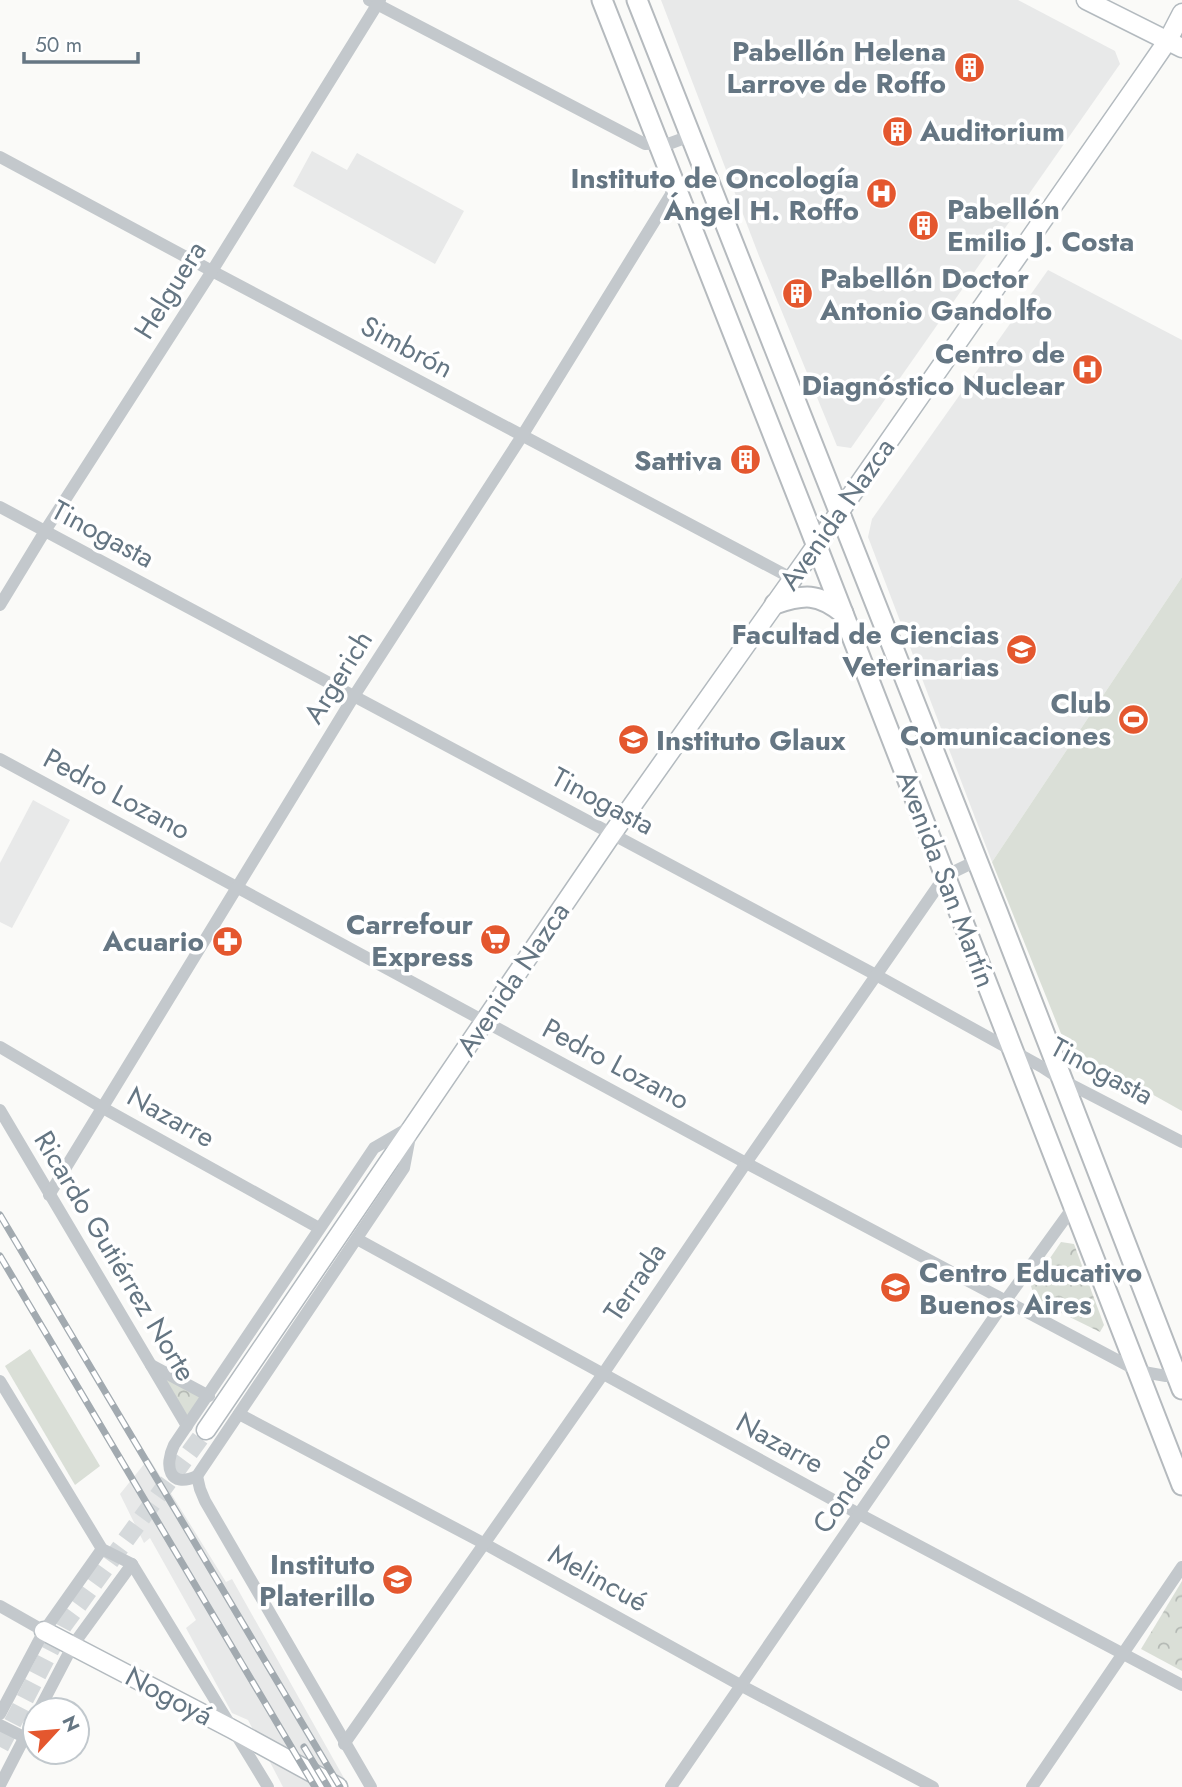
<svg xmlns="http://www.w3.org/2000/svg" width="1182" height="1787" viewBox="0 0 1182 1787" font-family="Jost,sans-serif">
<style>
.built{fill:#e8e9e9}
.grass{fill:#dadfd7}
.park{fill:url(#park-crowns)}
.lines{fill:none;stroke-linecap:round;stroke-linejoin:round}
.secondary-tunnel{stroke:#d5d9db;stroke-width:18;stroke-dasharray:18 9;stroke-linecap:butt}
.secondary-casing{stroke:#b3babf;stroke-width:21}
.primary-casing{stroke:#b5babe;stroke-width:23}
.street{stroke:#c3c8cc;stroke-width:12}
.secondary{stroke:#fff;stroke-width:18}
.primary{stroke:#fff;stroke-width:19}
.rail-casing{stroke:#a2aab0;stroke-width:7}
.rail{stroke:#fff;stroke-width:4.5;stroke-dasharray:13;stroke-linecap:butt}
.labels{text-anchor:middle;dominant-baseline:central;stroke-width:7;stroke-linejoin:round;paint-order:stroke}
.poi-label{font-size:28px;font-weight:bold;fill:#657683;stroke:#fff;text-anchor:end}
.street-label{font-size:28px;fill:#657683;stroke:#fff}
</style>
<defs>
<pattern id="park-crowns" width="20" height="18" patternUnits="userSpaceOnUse" patternTransform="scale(1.75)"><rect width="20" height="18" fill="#dadfd7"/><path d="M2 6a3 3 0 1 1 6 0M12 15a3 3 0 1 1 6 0" fill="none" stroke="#b4b9b4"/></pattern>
</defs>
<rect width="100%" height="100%" fill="#fafaf8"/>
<g class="built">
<polygon points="661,0 1018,0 1115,51 1120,64 851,448 837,446 759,256"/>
<polygon points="312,151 347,170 357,153 464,211 435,264 293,186"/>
<polygon points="1048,270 1182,340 1182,577 992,862 868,537 872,519"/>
<polygon points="33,800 70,820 12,928 0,922 0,863"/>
<polygon points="149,1458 226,1582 232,1579 349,1787 283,1787 248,1720 232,1713 186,1628 196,1620 150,1538 144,1543 120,1494"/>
</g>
<g class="grass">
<polygon points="1182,577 1182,1111 1066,1046 992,862"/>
<polygon points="30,1349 100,1466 75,1485 5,1366"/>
</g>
<g class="park">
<polygon points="1061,1242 1074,1244 1104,1325 1100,1332 1035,1300 1031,1286"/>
<polygon points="153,1367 207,1396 187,1425"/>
<polygon points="1182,1581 1182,1671 1141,1649"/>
</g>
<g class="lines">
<polyline class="secondary-tunnel" points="0,1747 63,1626 206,1430"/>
<defs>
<g id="secondary">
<polyline points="1086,0 1182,48"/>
<polyline points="206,1430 612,834 806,560 1146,72 1168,40 1182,13"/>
<polyline points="44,1631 232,1729 338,1787"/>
</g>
<g id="primary">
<polyline points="602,0 804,513 1182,1485"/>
<polyline points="637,0 997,911 1182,1389"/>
<path d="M775,604C804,594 818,593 843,613"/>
</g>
</defs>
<use href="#secondary" class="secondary-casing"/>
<use href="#primary" class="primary-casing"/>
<g class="street">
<polyline points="369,0 645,144 671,143 690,136"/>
<polyline points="0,157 212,271 793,579"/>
<polyline points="0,507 876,975 1042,1067 1062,1080 1182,1142"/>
<polyline points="0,605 45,531 212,271 380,0"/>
<polyline points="0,759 746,1163 1138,1371 1166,1376 1182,1375"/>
<polyline points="0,1047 103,1108 319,1228"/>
<polyline points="0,1110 187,1426"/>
<path d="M412,1126L404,1168L197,1476C169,1489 164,1466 174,1445L374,1148Z"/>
<polyline points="49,1195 354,696 522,436 675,188"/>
<polyline points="357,1239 859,1514 1182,1685"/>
<polyline points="151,1365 209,1396"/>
<polyline points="0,1381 102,1549 132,1564 268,1787"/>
<polyline points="239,1414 485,1544 742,1686 933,1787"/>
<polyline points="197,1476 200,1489 205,1501 371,1787"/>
<polyline points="0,1606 44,1631"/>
<polyline points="39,1710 73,1645 132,1564"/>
<polyline points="0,1714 44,1631 102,1549"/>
<polyline points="0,1725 24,1737"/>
<polyline points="344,1744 603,1374 746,1163 945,876 976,861"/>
<polyline points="0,1785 35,1717"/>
<polyline points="671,1787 1006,1300 1074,1206"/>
<polyline points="1032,1787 1182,1567"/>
</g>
<use href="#secondary" class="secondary"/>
<use href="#primary" class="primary"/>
<defs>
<g id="rail">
<polyline points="0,1215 340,1787"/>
<polyline points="0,1256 315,1787"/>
<polyline points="304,1747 328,1787"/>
</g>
</defs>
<use href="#rail" class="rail-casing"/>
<use href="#rail" class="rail"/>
</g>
<defs>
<symbol id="building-disc" viewBox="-11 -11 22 22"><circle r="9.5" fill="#e4572e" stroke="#fff"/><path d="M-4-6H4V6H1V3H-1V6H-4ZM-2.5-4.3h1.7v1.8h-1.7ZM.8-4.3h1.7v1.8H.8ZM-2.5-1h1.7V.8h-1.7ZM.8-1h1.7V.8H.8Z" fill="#fff"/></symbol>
<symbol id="hospital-disc" viewBox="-11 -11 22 22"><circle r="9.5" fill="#e4572e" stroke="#fff"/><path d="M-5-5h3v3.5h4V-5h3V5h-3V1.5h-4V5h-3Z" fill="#fff"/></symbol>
<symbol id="university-disc" viewBox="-11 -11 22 22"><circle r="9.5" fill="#e4572e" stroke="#fff"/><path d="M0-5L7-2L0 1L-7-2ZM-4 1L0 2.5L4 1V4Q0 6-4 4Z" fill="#fff"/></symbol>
<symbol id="stadium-disc" viewBox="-11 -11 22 22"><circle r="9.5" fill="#e4572e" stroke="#fff"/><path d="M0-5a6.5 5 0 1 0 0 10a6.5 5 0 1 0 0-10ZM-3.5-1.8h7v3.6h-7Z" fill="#fff"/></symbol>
<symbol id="school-disc" viewBox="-11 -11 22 22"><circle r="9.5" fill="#e4572e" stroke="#fff"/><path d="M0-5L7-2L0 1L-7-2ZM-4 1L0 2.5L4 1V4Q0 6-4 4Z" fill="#fff"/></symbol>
<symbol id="supermarket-disc" viewBox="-11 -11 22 22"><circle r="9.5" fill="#e4572e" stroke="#fff"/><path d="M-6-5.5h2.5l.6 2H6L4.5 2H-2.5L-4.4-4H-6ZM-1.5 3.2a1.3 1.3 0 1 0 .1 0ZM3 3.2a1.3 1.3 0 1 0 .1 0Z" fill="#fff"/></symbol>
<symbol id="pharmacy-disc" viewBox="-11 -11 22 22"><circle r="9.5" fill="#e4572e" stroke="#fff"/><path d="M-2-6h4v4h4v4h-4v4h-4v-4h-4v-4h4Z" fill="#fff"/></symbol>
</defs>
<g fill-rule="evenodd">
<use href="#building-disc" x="952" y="50" width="35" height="35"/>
<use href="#building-disc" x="880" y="114" width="35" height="35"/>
<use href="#hospital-disc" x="864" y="176" width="35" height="35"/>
<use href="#building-disc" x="906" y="208" width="35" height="35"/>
<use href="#building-disc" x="780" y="276" width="35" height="35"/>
<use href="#hospital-disc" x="1070" y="352" width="35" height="35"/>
<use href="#building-disc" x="728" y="442" width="35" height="35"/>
<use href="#university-disc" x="1004" y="632" width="35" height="35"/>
<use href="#stadium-disc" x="1116" y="702" width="35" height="35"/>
<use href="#school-disc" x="616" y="722" width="35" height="35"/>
<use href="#supermarket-disc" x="478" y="922" width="35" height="35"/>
<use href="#pharmacy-disc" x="210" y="924" width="35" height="35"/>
<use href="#school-disc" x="878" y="1270" width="35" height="35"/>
<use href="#school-disc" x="380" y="1562" width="35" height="35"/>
</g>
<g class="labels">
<g class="poi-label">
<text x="946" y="51">Pabellón Helena<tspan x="946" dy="32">Larrove de Roffo</tspan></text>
<text x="920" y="131" text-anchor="start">Auditorium</text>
<text x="859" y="178">Instituto de Oncología<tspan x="859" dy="32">Ángel H. Roffo</tspan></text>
<text x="947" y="209" text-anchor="start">Pabellón<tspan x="947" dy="32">Emilio J. Costa</tspan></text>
<text x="820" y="278" text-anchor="start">Pabellón Doctor<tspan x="820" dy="32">Antonio Gandolfo</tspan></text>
<text x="1065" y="353">Centro de<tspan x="1065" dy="32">Diagnóstico Nuclear</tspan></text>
<text x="722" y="460">Sattiva</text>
<text x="999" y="634">Facultad de Ciencias<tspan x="999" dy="32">Veterinarias</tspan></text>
<text x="1111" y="703">Club<tspan x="1111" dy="32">Comunicaciones</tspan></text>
<text x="656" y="740" text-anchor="start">Instituto Glaux</text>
<text x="473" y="924">Carrefour<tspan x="473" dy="32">Express</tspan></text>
<text x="204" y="941">Acuario</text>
<text x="919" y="1272" text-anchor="start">Centro Educativo<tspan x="919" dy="32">Buenos Aires</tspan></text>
<text x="375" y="1564">Instituto<tspan x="375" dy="32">Platerillo</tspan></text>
</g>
<g class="street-label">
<text transform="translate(170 290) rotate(-58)">Helguera</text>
<text transform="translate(407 347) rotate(28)">Simbrón</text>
<text transform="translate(837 514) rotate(-55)">Avenida Nazca</text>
<text transform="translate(103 534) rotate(28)">Tinogasta</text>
<text transform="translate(338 677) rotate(-58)">Argerich</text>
<text transform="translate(117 794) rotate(28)">Pedro Lozano</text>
<text transform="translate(603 801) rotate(28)">Tinogasta</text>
<text transform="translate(946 879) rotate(69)">Avenida San Martín</text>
<text transform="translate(513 979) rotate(-56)">Avenida Nazca</text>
<text transform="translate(616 1064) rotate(28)">Pedro Lozano</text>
<text transform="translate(1102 1071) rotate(28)">Tinogasta</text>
<text transform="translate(171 1117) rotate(29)">Nazarre</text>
<text transform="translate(115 1256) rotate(59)">Ricardo Gutiérrez Norte</text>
<text transform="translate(635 1282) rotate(-56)">Terrada</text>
<text transform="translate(780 1443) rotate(29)">Nazarre</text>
<text transform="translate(852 1482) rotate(-56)">Condarco</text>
<text transform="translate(598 1578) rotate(29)">Melincué</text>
<text transform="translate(169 1696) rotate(28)">Nogoyá</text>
</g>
</g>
<g transform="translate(56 1731) rotate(64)"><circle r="33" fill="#ffffff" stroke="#c1c8cd" stroke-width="2"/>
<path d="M0-5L12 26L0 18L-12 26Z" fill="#e4572e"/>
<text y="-10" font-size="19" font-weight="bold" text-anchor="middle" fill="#657683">N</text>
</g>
<path d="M24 52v10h114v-10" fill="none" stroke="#657683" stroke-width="3.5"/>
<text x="35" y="52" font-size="21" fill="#657683" stroke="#ffffff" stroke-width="5" paint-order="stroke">50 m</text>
</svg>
